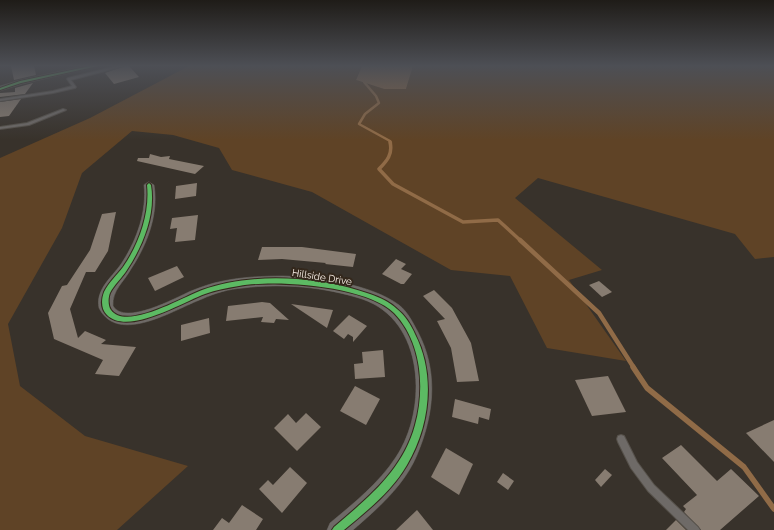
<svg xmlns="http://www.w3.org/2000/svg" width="774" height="530" viewBox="0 0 774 530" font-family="Raleway,sans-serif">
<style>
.green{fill:#5f4326}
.water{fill:#906b47}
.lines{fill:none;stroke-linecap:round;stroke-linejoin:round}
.stream-far3{stroke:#906b47;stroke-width:2.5}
.stream-far2{stroke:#906b47;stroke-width:3.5}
.stream-far1{stroke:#906b47;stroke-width:4.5}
.stream{stroke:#906b47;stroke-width:5.5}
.building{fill:#877c71}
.service-casing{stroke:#56514a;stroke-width:2}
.minor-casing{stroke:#56514a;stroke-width:1}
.service{fill:#6e6a67;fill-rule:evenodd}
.minor{fill:#6e6a67;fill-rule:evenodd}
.cycleway-casing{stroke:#34281c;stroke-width:2}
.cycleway{fill:#5cba63;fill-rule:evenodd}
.labels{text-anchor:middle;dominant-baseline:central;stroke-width:4;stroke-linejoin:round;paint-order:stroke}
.street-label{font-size:10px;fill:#fbf2ea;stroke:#34281c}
</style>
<rect width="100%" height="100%" fill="#38322b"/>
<polygon class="green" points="189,66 362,66 356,80 384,89 406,89 413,66 774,66 774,257 755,259 735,234 538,178 515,198 602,270 569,280 626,361 547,348 510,276 451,270 312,192 232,170 219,148 173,135 132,131 82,173 62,228 8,324 20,386 85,436 188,466 117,530 0,530 0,158 90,118"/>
<polygon class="water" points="362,66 413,66 406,89 384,89 356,80"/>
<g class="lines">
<polyline class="stream-far3" points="364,82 376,96 379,103 365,114 359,124 390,141 391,143"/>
<path class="stream-far2" d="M390,142C393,154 387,161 379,169L393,184L463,222L498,220L521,241"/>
<polyline class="stream-far1" points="520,240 599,313 634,368"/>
<polyline class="stream" points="633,367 647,388 744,467 774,509"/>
</g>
<g class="building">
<polygon points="11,66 34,66 36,75 14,80"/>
<polygon points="125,66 129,66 139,77 114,84 105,73"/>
<polygon points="33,83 25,94 0,97 0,93 15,92 15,88"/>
<polygon points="21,99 9,116 0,117 0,102"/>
<polygon points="150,154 161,157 170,156 169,159 204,166 195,174 137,161 138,158 149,158"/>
<polygon points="197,183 196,196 175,199 176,186"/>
<polygon points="116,212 108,251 95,272 86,272 70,309 78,338 85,331 106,340 101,344 136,347 119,376 95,374 103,360 54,339 48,313 62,286 67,285 90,250 102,214"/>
<polygon points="198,215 195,240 175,242 177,228 170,229 172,218"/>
<polygon points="262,247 302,247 356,254 353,267 325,264 326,263 282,259 258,260"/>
<polygon points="396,259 406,264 401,269 412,274 404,284 401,284 382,274"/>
<polygon points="177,266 184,277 155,291 148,278"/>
<polygon points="599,281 612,292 602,297 589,285"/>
<polygon points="434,290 452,308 471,343 479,381 457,382 451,348 437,321 445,319 423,296"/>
<polygon points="262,302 270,303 289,320 276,319 274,323 261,322 263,317 226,321 228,306"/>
<polygon points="291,304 333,310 327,328"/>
<polygon points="349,315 367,326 353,342 353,337 348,334 344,339 333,331"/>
<polygon points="209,318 210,333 181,341 181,325"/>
<polygon points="383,350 385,377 355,379 354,364 363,363 362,352"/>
<polygon points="608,376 626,412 592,416 575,380"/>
<polygon points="355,386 380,399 366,425 340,411"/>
<polygon points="455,399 491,409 489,420 479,417 478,424 452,417"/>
<polygon points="306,413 321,427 297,451 274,428 288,414 296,423"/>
<polygon points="774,420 774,462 746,433"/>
<polygon points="681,445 717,481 731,469 759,496 720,530 701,530 684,512 686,509 683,506 697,495 662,458"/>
<polygon points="446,448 473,464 459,495 431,477"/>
<polygon points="290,467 307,483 282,513 259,489 268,480 273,485"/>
<polygon points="605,469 612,475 601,487 595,480"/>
<polygon points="503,473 514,481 508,490 497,482"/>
<polygon points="242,505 263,519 256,530 213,530 222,518 229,523"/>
<polygon points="417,510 433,530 396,530"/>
<polygon points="676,520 686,530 666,530"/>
</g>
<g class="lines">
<defs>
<g id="service">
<polygon points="117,66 124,66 71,80 76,87 75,88 53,93 0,101 0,99 53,91 72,86 67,79 68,78"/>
<polygon points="63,109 66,110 29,125 0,129 0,127 27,123"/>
<polygon points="621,435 624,436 637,462 654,485 698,527 700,530 688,530 648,491 631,468 618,442 617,439 618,436"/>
</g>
<g id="minor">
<polygon points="84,66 100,66 22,84 0,91 0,86 20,80"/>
<path d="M149,182L154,185C159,214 147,245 131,269C124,282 112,290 113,306C125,326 175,298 191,291C201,287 212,283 223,281C242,277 263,276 283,276C317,277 371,284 399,305C408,312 413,323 418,332C439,372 434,415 417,455C404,486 377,509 353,530H327L330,523C354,503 379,483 396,457C428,409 425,320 362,299C325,287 282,283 243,288C229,289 215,293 202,299C175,309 118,346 99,308C95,288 114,276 123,261C137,239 147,211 144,185Z"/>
</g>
</defs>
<use href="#service" class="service-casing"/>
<use href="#minor" class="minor-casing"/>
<use href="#service" class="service"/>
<use href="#minor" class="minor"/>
<defs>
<g id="cycleway">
<polygon points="90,66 98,66 21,83 0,90 0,88 20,81"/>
<path d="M149,183L151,185C156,214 143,246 127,270C122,278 114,285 110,293C108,298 108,306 111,310C126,331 183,297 202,290C252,272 319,276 370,294C379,297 390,302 397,309C405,315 411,325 415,334C436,375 430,426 407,465C392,491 367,511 344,530H332L334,527C368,498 403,470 415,425C425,389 422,342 394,313C367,286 276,279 239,286C227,288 216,290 205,294C183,302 128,336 107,315C101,309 101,300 104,292C108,283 117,275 123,267C139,244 150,213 147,185Z"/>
</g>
</defs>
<use href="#cycleway" class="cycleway-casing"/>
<use href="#cycleway" class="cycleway"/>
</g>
<linearGradient id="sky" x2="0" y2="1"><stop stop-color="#1f1c18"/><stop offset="0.47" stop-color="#4d4f55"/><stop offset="1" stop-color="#4d4f55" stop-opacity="0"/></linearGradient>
<rect width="774" height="140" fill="url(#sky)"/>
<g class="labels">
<g class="street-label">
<text transform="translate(322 277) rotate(9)">Hillside Drive</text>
</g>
</g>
</svg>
